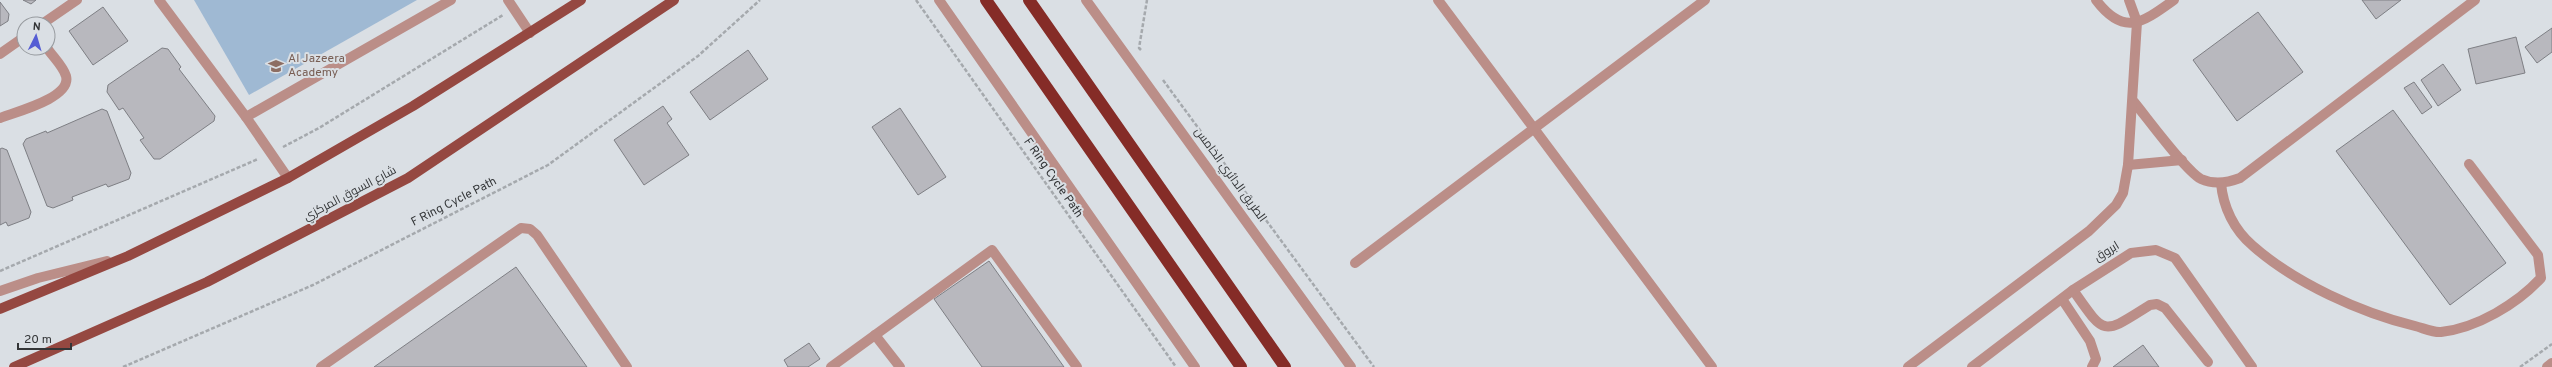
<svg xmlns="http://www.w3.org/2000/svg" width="2552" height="367" viewBox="0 0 2552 367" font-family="Overpass,Cairo,sans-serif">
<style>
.green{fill:#9fb9d3}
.building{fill:#b8b8be;stroke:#7e7f84}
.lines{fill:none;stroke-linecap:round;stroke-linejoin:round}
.path{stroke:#a5a9ad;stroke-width:2.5;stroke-dasharray:4 2;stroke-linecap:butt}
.minor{stroke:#bb8e88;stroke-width:10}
.major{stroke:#954841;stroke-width:10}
.highway{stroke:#852c27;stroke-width:12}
.labels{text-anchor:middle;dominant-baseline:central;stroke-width:4;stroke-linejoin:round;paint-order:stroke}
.education-label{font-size:12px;fill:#785e54;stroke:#dadfe4;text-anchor:start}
.street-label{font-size:12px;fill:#333537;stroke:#dadfe4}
</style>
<rect width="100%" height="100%" fill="#dadfe4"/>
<polygon class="green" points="194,0 417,0 249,95"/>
<g class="building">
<polygon points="23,0 36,0 31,4"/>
<polygon points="2362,0 2401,0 2376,19"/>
<polygon points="0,2 9,14 8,21 0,26"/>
<polygon points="103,7 128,41 93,65 69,31"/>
<polygon points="2258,12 2303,72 2237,121 2193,60"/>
<polygon points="2552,28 2552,52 2537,63 2525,47"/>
<polygon points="2516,37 2525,73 2476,84 2468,49"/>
<polygon points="162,48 168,49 181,67 179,69 215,116 214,121 160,159 154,159 140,140 144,138 123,108 119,110 107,92 108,85"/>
<polygon points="748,50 768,79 710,120 690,92"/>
<polygon points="2443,64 2461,90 2438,106 2421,80"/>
<polygon points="2414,82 2432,107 2422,114 2404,88"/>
<polygon points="663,106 672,119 667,123 689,155 644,185 614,140"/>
<polygon points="900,108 946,177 918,195 872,127"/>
<polygon points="102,109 107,111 131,173 129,179 108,187 106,184 72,197 73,200 53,208 47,206 23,144 26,139 46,131 47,133"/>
<polygon points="2393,110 2506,263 2450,305 2336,151"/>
<polygon points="2,148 7,150 31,212 29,218 8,226 6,222 0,225 0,149"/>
<polygon points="989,261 1064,367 982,367 934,299"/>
<polygon points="516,267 587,367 374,367"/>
<polygon points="809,343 820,359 808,367 788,367 784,360"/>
<polygon points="2143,345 2159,367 2113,367"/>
</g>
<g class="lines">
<g class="path">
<polyline points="916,0 1176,367"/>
<polyline points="1141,50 1139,48 1147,0"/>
<polyline points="1163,80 1374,367"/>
<polyline points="283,147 319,128 503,15"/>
<polyline points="0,271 258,159"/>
<polyline points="123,367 313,285 548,165 698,56 760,0"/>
<polyline points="2520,367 2552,344"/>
</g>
<g class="minor">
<polyline points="159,0 246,117 288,178"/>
<polyline points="508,0 530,33"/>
<polyline points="939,0 1195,367"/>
<polyline points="1086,0 1351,367"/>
<polyline points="1438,0 1712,367"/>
<path d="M2096,0C2124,37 2142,23 2174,0"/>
<polyline points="42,24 77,0"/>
<polyline points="0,54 24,37"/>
<path d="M2134,102C2148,119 2185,170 2201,179C2214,185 2227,183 2240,178L2475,0"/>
<polyline points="246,117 451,0"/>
<path d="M0,118C15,112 72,98 66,76C63,66 53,57 47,48"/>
<polyline points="2128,165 2182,160"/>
<path d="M2221,183C2223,207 2234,230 2253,246C2295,283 2361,313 2415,326C2423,328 2434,333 2441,332C2477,328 2517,304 2541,278L2538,255L2469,164"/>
<polyline points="1355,263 1705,0"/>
<path d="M2073,290C2106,337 2102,335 2150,305L2157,304L2165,308L2208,362"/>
<polyline points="0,291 38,278 107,261"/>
<polyline points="2062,299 2090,341 2096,359 2092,367"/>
<polyline points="875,335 900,367"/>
<polyline points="321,367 521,228 530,229 537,235 627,367"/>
<polyline points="831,367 992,250 1077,367"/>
<polyline points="1908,367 2089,231 2116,205 2123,193 2128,165 2137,22 2129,0"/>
<polyline points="1972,367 2073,290 2131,253 2156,250 2175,258 2252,367"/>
<polyline points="2547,367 2552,363"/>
</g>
<g class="major">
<polyline points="0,309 128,256 288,178 413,106 581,0"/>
<polyline points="14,367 207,282 408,178 674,0"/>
</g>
<g class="highway">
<polyline points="986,0 1241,367"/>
<polyline points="1029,0 1285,367"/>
</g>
</g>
<defs>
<symbol id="school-bare" viewBox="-9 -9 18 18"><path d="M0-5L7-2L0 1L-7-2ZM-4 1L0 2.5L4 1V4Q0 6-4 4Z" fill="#8d6e63" stroke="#dadfe4" stroke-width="2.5" paint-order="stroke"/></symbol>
</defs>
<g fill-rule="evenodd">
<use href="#school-bare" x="265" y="55" width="22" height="22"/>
</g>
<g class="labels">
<g class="education-label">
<text x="288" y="59">Al Jazeera<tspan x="288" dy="14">Academy</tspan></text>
</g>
<g class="street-label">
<text transform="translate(1230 175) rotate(54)">الطريق الدائري الخامس</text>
<text transform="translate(1053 178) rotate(55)">F Ring Cycle Path</text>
<text transform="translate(350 194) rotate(-28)">شارع السوق المركزي</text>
<text transform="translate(454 202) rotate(-27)">F Ring Cycle Path</text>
<text transform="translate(2107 252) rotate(-31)">ابروق</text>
</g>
</g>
<g transform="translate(36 36) rotate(5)"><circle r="19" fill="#dadfe4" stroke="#979b9f"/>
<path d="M0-3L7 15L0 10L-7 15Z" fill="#555dd4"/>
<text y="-6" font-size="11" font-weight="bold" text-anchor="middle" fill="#333537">N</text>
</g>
<path d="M18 343v6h53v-6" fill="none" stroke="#333537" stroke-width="2"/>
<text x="24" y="343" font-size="12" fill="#333537" stroke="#dadfe4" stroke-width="3" paint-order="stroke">20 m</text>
</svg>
